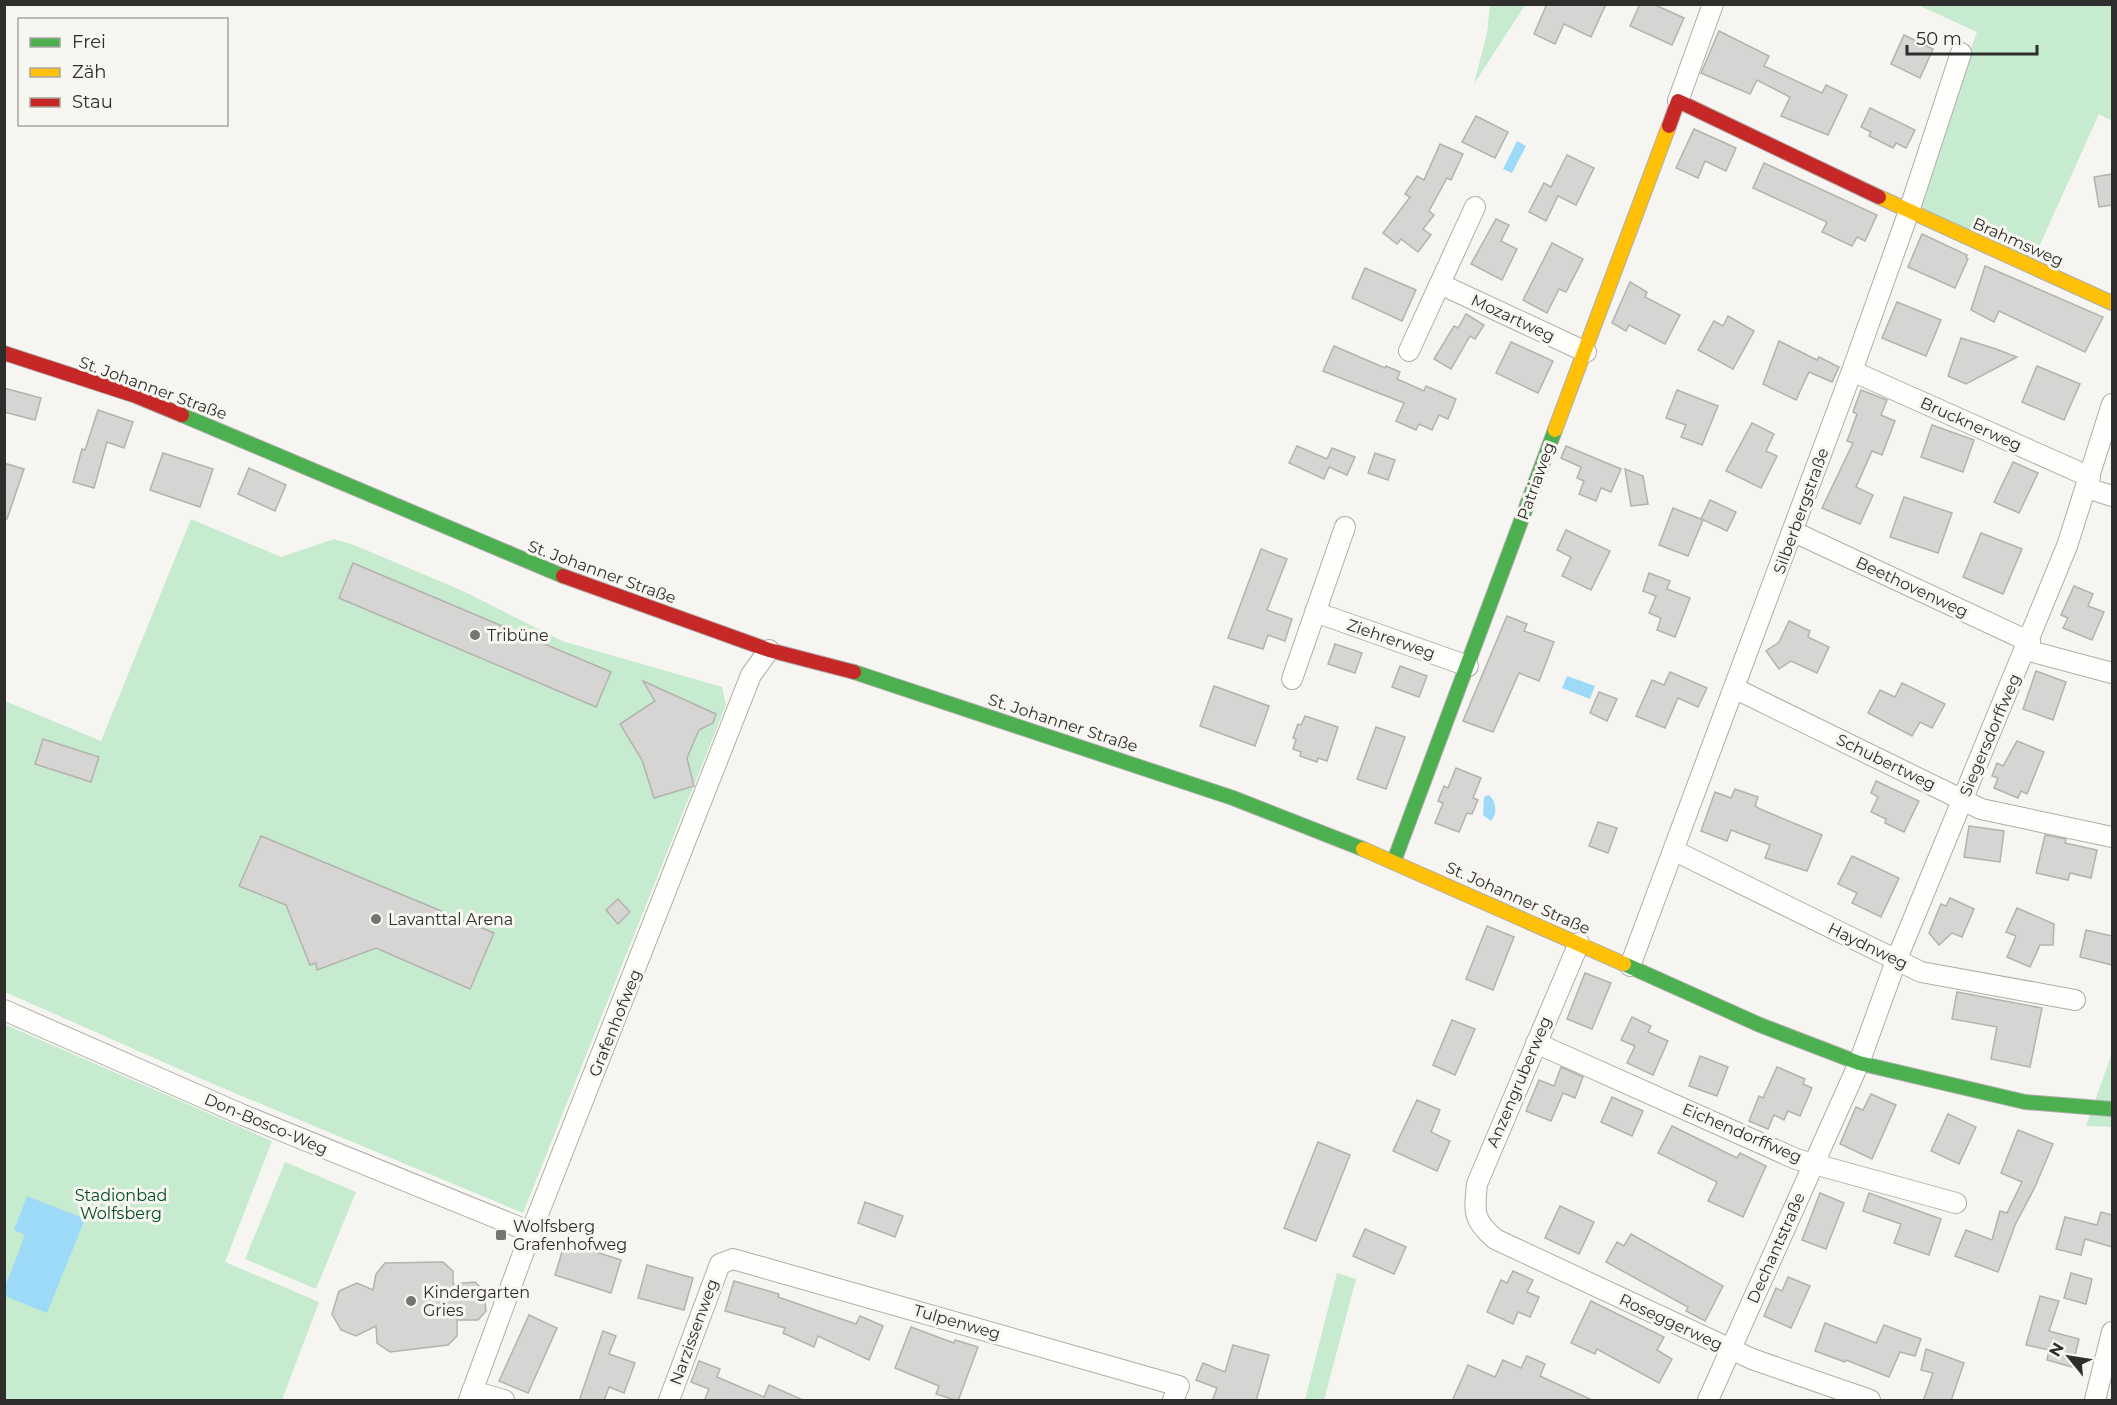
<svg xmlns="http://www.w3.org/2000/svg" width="2117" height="1405" viewBox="0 0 2117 1405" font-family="Montserrat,sans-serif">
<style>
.green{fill:#c7ebcf}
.water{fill:#9ddaf7}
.building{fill:#d6d5d3;stroke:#b3b2af;stroke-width:1.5}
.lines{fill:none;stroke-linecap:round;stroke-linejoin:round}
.street-casing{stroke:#aeadaa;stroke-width:22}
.fast-casing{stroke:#aeadaa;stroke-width:16}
.slow-casing{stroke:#aeadaa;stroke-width:16}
.jam-casing{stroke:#aeadaa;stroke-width:16}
.street{stroke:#fefefd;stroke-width:20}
.fast{stroke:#4caf50;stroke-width:14}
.slow{stroke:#ffc107;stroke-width:14}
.jam{stroke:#c62828;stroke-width:14}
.poi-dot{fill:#757471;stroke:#f8f6f0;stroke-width:2}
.labels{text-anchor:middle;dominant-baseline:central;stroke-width:6;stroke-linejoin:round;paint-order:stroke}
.street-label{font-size:16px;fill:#2f2e2c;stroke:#f8f6f0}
.poi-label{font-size:16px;fill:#2f2e2c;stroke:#f8f6f0;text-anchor:start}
.park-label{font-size:16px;fill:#004d25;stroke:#f8f6f0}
</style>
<rect width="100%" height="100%" fill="#f6f5f2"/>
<g class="green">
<polygon points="1490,5 1525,5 1474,84 1487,33"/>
<polygon points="1918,5 2112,5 2112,121 2099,114 2033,260 1913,207 1977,32"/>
<polygon points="191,519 281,557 334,539 354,545 463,591 562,641 722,687 726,705 523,1213 213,1084 5,992 5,701 101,741"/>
<polygon points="4,1024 272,1141 225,1262 319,1302 282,1400 5,1400"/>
<polygon points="2112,1053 2112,1127 2086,1126"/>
<polygon points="285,1162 356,1192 316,1289 245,1259"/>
<polygon points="1337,1273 1356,1279 1324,1400 1305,1400"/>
</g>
<g class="water">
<polygon points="1517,141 1526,146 1512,173 1503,169"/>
<polygon points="1567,676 1595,686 1590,699 1562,688"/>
<path d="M1489,795C1496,801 1498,814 1491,821L1483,815L1484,797Z"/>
<polygon points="27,1196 85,1219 47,1313 5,1296 5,1287 25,1235 14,1230"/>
</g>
<g class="building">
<polygon points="1547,4 1606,4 1591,37 1564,24 1555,44 1534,34"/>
<polygon points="1640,4 1653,4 1684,18 1672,45 1630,26"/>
<polygon points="1719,31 1769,56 1764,66 1822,93 1826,85 1847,95 1828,135 1781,116 1790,97 1757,80 1750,94 1701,73"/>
<polygon points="1904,35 1933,49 1920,78 1891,64"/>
<polygon points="1870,108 1915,130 1906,148 1896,143 1893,148 1869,136 1871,132 1861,127"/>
<polygon points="1476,116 1508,132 1495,158 1462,142"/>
<polygon points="1694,129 1736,148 1726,171 1705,161 1698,178 1676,168"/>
<polygon points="1440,144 1463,154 1451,180 1447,178 1429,211 1434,215 1423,229 1431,235 1418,252 1401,239 1397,244 1383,233 1410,197 1405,194 1417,176 1424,180"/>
<polygon points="1567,155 1594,168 1576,205 1558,196 1546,221 1529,212 1544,183 1551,187"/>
<polygon points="1764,163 1877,215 1865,241 1857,237 1852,246 1822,232 1827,222 1753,188"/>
<polygon points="2112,174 2112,205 2099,207 2094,177"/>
<polygon points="1496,219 1509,225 1501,241 1517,249 1502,280 1471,264"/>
<polygon points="1922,234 1967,255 1966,257 1968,259 1955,288 1908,267"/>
<polygon points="1552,243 1583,259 1566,292 1559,289 1547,313 1523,300"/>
<polygon points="1985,266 2103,317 2085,352 1999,311 1994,322 1971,310"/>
<polygon points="1365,268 1416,290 1402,321 1352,298"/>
<polygon points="1630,282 1647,292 1645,297 1680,315 1665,344 1629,325 1626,331 1612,323"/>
<polygon points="1897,302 1941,320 1926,356 1882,338"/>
<polygon points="1466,314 1484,325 1475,339 1470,336 1451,369 1434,359 1454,326 1458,328"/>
<polygon points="1728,316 1754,331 1733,369 1698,350 1714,321 1723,326"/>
<polygon points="1961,338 1996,349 2017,357 1966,384 1948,376"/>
<polygon points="1779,341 1817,360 1819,357 1839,367 1832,382 1809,372 1796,400 1763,384"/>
<polygon points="1511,342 1553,361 1538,393 1496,373"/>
<polygon points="1334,346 1385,368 1386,366 1400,372 1397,379 1424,391 1426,386 1456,399 1448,419 1439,415 1432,430 1419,424 1416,430 1396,421 1404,403 1323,371"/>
<polygon points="2037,366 2080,384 2064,420 2022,402"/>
<polygon points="4,388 41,398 35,420 4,412"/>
<polygon points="1677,390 1718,406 1702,445 1681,437 1686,425 1666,418"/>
<polygon points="1861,390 1887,400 1881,415 1895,421 1882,455 1872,451 1856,487 1873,495 1860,524 1822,508 1853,443 1847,441 1857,414 1853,412"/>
<polygon points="98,410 133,422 124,448 107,442 94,488 73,482 82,449 85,450"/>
<polygon points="1752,423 1774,434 1766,451 1777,456 1761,488 1726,471"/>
<polygon points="1932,425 1974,440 1963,472 1921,457"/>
<polygon points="1297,446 1327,459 1332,448 1355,457 1347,475 1329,467 1324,479 1289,463"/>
<polygon points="1566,446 1621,469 1611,492 1601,488 1596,501 1579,494 1584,481 1577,478 1581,467 1561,458"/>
<polygon points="163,453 213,469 200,507 150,490"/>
<polygon points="1375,453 1395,460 1388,480 1368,473"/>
<polygon points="2013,462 2038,473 2019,513 1994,502"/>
<polygon points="4,463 24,469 7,519 4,519"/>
<polygon points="249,468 286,485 275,511 238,494"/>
<polygon points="1625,469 1643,476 1648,504 1631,506"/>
<polygon points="1904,497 1952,513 1938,553 1890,537"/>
<polygon points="1710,500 1736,512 1727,531 1701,519"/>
<polygon points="1673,508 1703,520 1688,556 1659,545"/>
<polygon points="1566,530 1610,551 1591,590 1562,576 1571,557 1557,550"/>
<polygon points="1981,533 2022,549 2003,594 1963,577"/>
<polygon points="1261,549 1287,559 1267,610 1292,619 1285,641 1268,635 1263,649 1228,638"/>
<polygon points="353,563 611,672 596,707 339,598"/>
<polygon points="1649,573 1670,581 1667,589 1690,598 1675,637 1657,630 1661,618 1649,613 1656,596 1643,591"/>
<polygon points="2074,586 2093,594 2088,606 2104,612 2092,640 2063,628 2068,618 2061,615"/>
<polygon points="1507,616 1527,624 1524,631 1554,642 1539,681 1519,673 1493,732 1463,721"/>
<polygon points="1789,621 1810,631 1808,637 1829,647 1817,673 1791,661 1779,669 1766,651 1779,642"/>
<polygon points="1335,644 1362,653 1355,673 1328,664"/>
<polygon points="1400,666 1427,676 1419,697 1392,687"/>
<polygon points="2036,671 2066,682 2053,720 2023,709"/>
<polygon points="1670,672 1707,688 1698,707 1678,698 1665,728 1636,716 1652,680 1664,685"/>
<polygon points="643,681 716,714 713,723 699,730 687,758 694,786 654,798 642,760 620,724 655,701"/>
<polygon points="1902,683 1945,704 1932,728 1920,722 1912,736 1868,713 1880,690 1895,697"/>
<polygon points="1214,686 1269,706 1255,746 1200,726"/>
<polygon points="1599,692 1617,699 1607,721 1590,713"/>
<polygon points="1305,716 1338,727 1327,761 1318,758 1317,762 1300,756 1301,752 1293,749 1296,739 1293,738 1298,724 1301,725"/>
<polygon points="1376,727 1405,737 1386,789 1357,779"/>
<polygon points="43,739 99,757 91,782 35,764"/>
<polygon points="2017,741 2044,752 2027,794 2021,791 2018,798 1994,788 1998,778 1992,776 1997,763 2003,766"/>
<polygon points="1456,768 1481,778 1473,798 1478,800 1472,814 1467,813 1459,832 1435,823 1443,803 1438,801 1444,786 1448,788"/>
<polygon points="1876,781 1919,801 1904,832 1885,823 1886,819 1871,812 1878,797 1871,793"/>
<polygon points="1735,789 1758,797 1755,806 1760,809 1822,835 1807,871 1765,858 1770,845 1731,830 1727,841 1701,831 1715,792 1731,798"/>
<polygon points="1598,822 1617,828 1608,853 1589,846"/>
<polygon points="1969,826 2004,831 2000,862 1964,857"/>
<polygon points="2045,835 2066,839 2065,843 2097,850 2091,878 2070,873 2068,880 2036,873"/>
<polygon points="261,836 494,933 470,989 376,948 317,970 316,963 310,965 286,905 239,886"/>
<polygon points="1852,856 1899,878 1881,917 1852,903 1857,893 1838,884"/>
<polygon points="1950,898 1974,909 1962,937 1952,933 1939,945 1929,933 1941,904 1946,906"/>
<polygon points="618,899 630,912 618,924 606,910"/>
<polygon points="2017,908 2054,924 2053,945 2040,945 2030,967 2007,957 2016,936 2006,932"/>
<polygon points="1487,926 1514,937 1493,990 1466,979"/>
<polygon points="2086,930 2112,936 2112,965 2080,957"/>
<polygon points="1585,973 1611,983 1592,1029 1567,1019"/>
<polygon points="1957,992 2042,1008 2030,1067 1991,1059 1997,1027 1952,1019"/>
<polygon points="1632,1017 1651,1026 1648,1032 1668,1041 1653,1075 1627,1063 1635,1046 1621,1040"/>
<polygon points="1452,1020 1475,1029 1455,1075 1433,1065"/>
<polygon points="1700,1056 1728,1067 1717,1096 1689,1086"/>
<polygon points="1561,1067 1583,1077 1575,1098 1563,1093 1551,1121 1526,1111 1539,1080 1554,1086"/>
<polygon points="1777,1067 1805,1079 1803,1084 1812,1088 1800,1116 1788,1111 1784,1120 1774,1115 1768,1129 1749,1121 1759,1096 1763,1098"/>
<polygon points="1871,1094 1896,1105 1872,1159 1840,1144 1856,1107 1863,1110"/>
<polygon points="1612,1097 1643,1111 1632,1136 1601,1122"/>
<polygon points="1417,1100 1440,1110 1431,1132 1450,1141 1437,1171 1393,1151"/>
<polygon points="1948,1114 1976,1127 1959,1164 1931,1151"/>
<polygon points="1672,1126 1737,1158 1740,1153 1766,1166 1743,1217 1708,1201 1717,1182 1658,1153"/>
<polygon points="2018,1130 2053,1144 2035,1187 2015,1225 1998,1272 1955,1256 1966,1230 1992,1240 2000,1211 2007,1213 2022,1182 2001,1173"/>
<polygon points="1318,1142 1350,1155 1316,1241 1284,1228"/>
<polygon points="1820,1193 1844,1203 1826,1249 1802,1240"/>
<polygon points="1869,1193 1941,1219 1929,1255 1894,1243 1901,1224 1863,1211"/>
<polygon points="865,1202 903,1216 895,1237 858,1223"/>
<polygon points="1560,1206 1594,1222 1579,1254 1545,1238"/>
<polygon points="2101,1212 2112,1215 2112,1247 2085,1239 2081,1255 2056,1249 2065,1217 2097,1225"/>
<polygon points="1365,1229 1406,1247 1394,1274 1353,1256"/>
<polygon points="1631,1234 1723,1286 1705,1321 1686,1311 1688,1307 1606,1262 1617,1242 1624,1246"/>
<polygon points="565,1242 621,1260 611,1293 555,1275"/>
<polygon points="443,1262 453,1271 453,1284 475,1282 484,1291 486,1311 478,1320 457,1320 457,1336 448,1345 390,1352 377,1343 376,1326 356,1336 341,1330 332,1314 339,1291 357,1283 373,1290 376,1274 385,1263"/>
<polygon points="647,1265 693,1278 684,1310 638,1298"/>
<polygon points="1513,1271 1533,1280 1527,1292 1539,1297 1530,1317 1518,1312 1513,1324 1487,1312 1501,1280 1507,1283"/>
<polygon points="2071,1273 2092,1279 2086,1304 2064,1298"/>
<polygon points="1788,1277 1810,1286 1791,1328 1764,1316 1776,1288 1782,1291"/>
<polygon points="734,1281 779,1294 778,1297 856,1324 860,1316 883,1326 869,1360 818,1336 814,1347 783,1333 785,1328 725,1311"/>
<polygon points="2040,1296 2059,1301 2049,1331 2079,1339 2072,1367 2047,1360 2049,1350 2026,1345"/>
<polygon points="1591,1301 1664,1337 1657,1350 1672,1359 1659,1383 1597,1349 1595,1354 1571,1343"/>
<polygon points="529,1315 557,1328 528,1393 499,1381"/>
<polygon points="1825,1323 1876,1343 1884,1325 1921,1339 1915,1356 1900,1352 1889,1377 1846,1360 1845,1362 1815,1351"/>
<polygon points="911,1327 954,1343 955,1340 978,1347 958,1401 936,1394 939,1386 895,1368"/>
<polygon points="603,1331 616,1336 609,1354 635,1363 624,1393 609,1387 604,1401 579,1401"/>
<polygon points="1233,1345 1269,1355 1256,1401 1212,1401 1217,1388 1196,1380 1203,1363 1225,1372"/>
<polygon points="1926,1349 1964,1363 1951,1401 1923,1401 1933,1373 1921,1370"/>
<polygon points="1527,1356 1545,1364 1540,1376 1594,1401 1452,1401 1468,1365 1495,1377 1503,1360 1521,1368"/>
<polygon points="699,1361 720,1369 717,1377 764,1397 769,1385 805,1401 704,1401 709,1389 691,1382"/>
</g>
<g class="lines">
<defs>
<g id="street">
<polyline points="1678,101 1713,4"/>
<polyline points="1440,284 1586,352"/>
<polyline points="1409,351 1475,207"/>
<polyline points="1852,371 2090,477"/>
<polyline points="2087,488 2112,496"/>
<polyline points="1794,532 2030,642"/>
<polyline points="1315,612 1468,666"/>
<polyline points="2026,650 2112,673"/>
<polyline points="1292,679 1345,527"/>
<polyline points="1734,688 1981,809 2112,837"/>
<polyline points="1675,851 1921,972 2075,1000"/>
<path d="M1579,943L1477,1184C1474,1213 1473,1220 1495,1239L1752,1359L1870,1400"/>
<polyline points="1630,966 1852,371 1909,211 1961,53"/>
<polyline points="4,1010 243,1115 531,1232"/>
<polyline points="1536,1043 1796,1159 1956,1203"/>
<polyline points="472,1391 504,1400"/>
<polyline points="469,1400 531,1232 751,675 769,650"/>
<polyline points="669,1400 720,1264 733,1259 1179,1386 1173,1400"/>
<polyline points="1708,1400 1859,1063 1896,961 2067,546 2112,404"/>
<polyline points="2095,1400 2112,1332"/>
</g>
<g id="fast">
<polyline points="182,415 563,576"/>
<polyline points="854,672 1233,798 1363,849"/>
<polyline points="1394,861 1555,430"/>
<polyline points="1624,964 1760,1025 1859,1063 2025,1102 2112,1109"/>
</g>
<g id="slow">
<polyline points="1879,197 2112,303"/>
<polyline points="1555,430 1669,126"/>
<polyline points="1363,849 1624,964"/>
</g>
<g id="jam">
<polyline points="1669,126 1678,101 1879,197"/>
<polyline points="4,353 136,396 182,415"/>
<polyline points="563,576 769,650 854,672"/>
</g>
</defs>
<use href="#street" class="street-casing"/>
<use href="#fast" class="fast-casing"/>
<use href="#slow" class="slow-casing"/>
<use href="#jam" class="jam-casing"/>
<use href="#street" class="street"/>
<use href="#fast" class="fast"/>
<use href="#slow" class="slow"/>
<use href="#jam" class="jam"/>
</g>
<g class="poi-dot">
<circle cx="475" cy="635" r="6"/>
<circle cx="376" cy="919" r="6"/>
<rect x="495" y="1229" width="12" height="12" rx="3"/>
<circle cx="411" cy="1301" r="6"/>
</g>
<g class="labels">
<g class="street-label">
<text transform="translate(2018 242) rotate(24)">Brahmsweg</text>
<text transform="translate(1513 318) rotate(25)">Mozartweg</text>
<text transform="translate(153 388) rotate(20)">St. Johanner Straße</text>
<text transform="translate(1971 424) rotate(24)">Brucknerweg</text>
<text transform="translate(1536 481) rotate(-70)">Patriaweg</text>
<text transform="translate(1801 511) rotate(-70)">Silberbergstraße</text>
<text transform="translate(602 572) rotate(20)">St. Johanner Straße</text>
<text transform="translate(1912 587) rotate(25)">Beethovenweg</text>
<text transform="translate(1391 639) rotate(19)">Ziehrerweg</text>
<text transform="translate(1063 723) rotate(18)">St. Johanner Straße</text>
<text transform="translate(1990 735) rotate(-67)">Siegersdorffweg</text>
<text transform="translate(1886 762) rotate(26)">Schubertweg</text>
<text transform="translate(1518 898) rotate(24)">St. Johanner Straße</text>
<text transform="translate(1868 946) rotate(26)">Haydnweg</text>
<text transform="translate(615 1023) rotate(-68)">Grafenhofweg</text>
<text transform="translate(1519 1082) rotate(-67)">Anzengruberweg</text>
<text transform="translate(266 1124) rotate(23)">Don-Bosco-Weg</text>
<text transform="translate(1742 1133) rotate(23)">Eichendorffweg</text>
<text transform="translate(1776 1248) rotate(-66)">Dechantstraße</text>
<text transform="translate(957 1322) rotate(16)">Tulpenweg</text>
<text transform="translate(1671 1322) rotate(25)">Roseggerweg</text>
<text transform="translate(694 1332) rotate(-70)">Narzissenweg</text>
</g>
<g class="poi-label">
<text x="487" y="635">Tribüne</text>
<text x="388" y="919">Lavanttal Arena</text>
<text x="513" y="1226">Wolfsberg<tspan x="513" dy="18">Grafenhofweg</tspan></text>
<text x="423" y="1292">Kindergarten<tspan x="423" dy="18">Gries</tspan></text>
</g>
<g class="park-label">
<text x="121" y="1195">Stadionbad<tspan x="121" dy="18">Wolfsberg</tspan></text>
</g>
</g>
<rect width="2117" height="1405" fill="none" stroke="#2f2e2c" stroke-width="12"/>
<rect x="18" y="18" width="210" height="108" fill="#f8f6f0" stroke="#a8a6a2" stroke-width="1.5"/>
<rect x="30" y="38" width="30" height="9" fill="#4caf50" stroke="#a8a6a2" stroke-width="1.5"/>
<text x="72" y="48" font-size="18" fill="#2f2e2c">Frei</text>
<rect x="30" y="68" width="30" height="9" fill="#ffc107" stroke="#a8a6a2" stroke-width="1.5"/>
<text x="72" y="78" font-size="18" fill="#2f2e2c">Zäh</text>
<rect x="30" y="98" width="30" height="9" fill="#c62828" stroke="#a8a6a2" stroke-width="1.5"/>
<text x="72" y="108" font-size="18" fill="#2f2e2c">Stau</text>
<g transform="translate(2069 1357) rotate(300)" stroke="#f8f6f0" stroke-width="4.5" paint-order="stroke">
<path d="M0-4.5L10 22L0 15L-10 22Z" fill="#2f2e2c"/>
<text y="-9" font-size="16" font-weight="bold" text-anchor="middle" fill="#2f2e2c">N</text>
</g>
<path d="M1907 45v9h130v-9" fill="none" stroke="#2f2e2c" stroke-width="3"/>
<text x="1916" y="45" font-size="18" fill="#2f2e2c" stroke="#f8f6f0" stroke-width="4.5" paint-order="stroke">50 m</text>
</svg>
